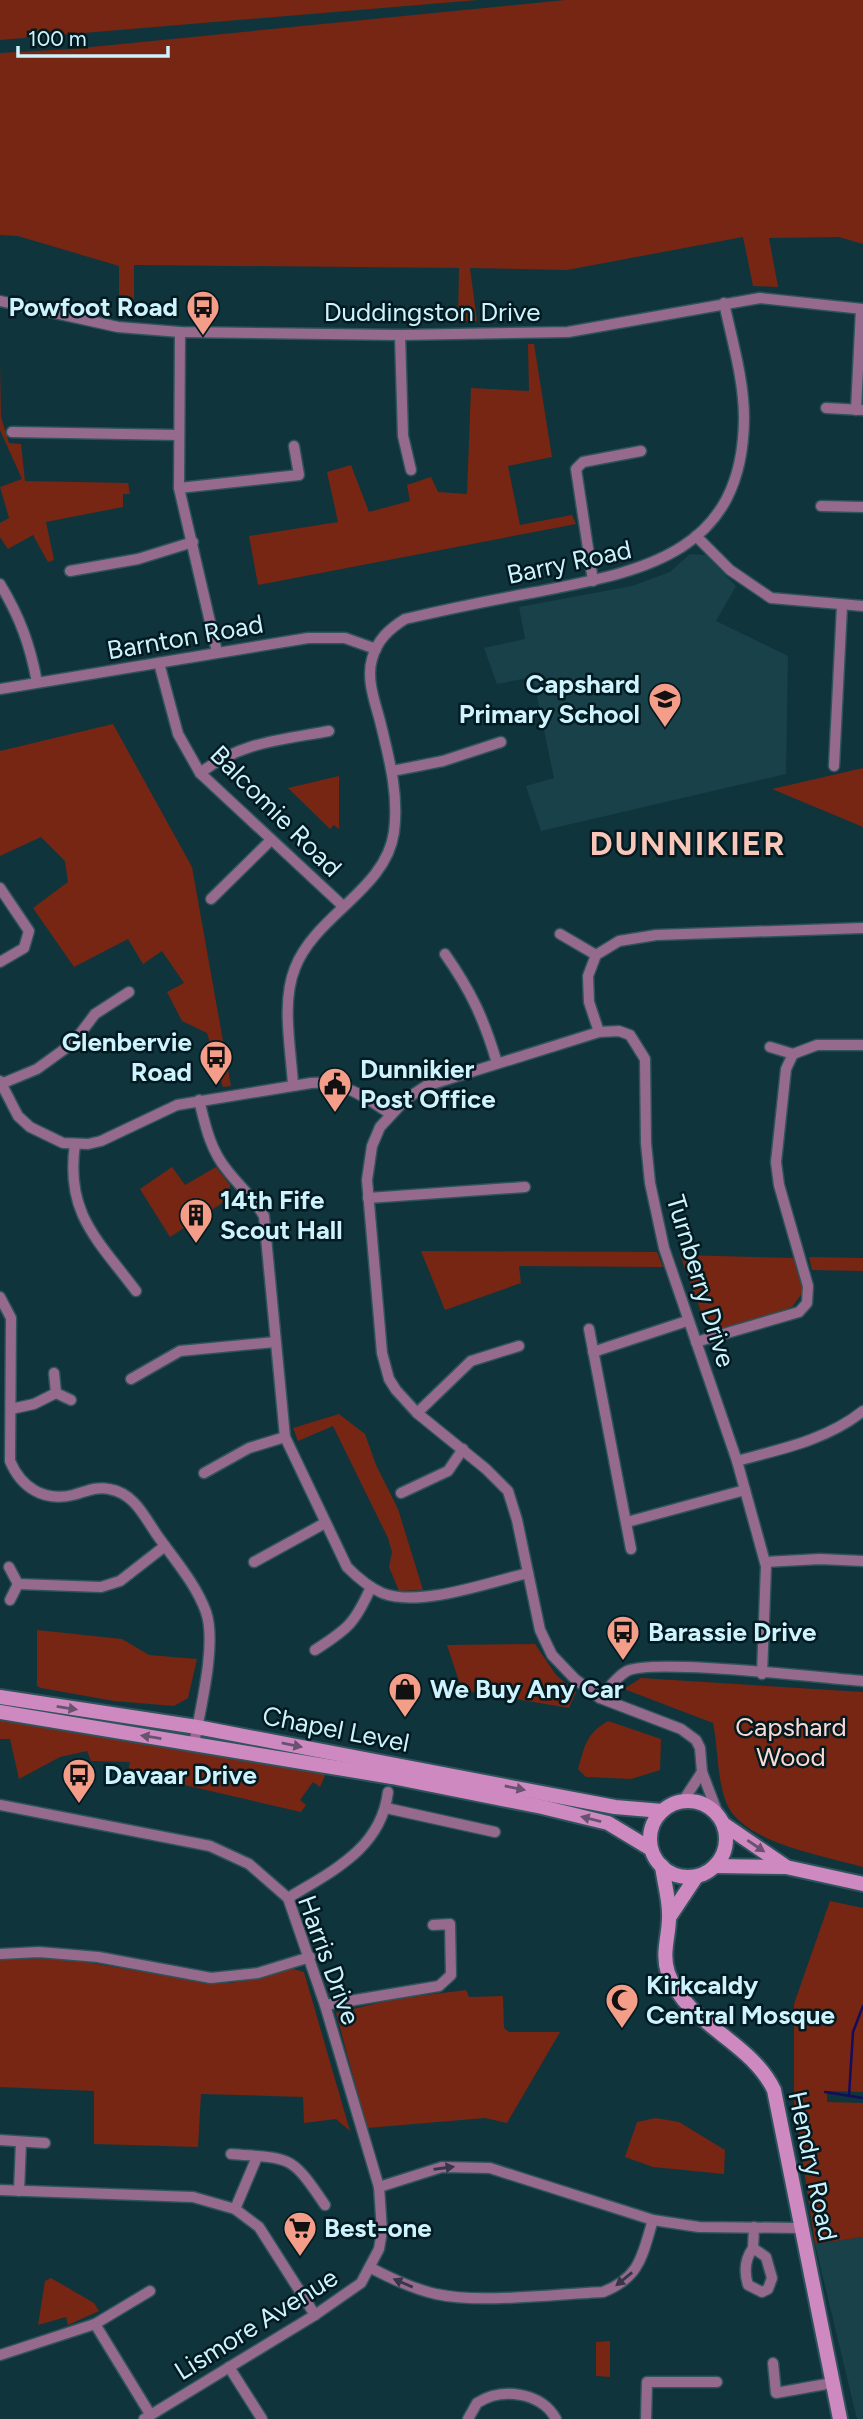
<svg xmlns="http://www.w3.org/2000/svg" width="863" height="2419" viewBox="0 0 863 2419" font-family="Figtree,sans-serif">
<style>
.built{fill:#19414a}
.green{fill:#762613}
.lines{fill:none;stroke-linecap:round;stroke-linejoin:round}
.stream{stroke:#140c5c;stroke-width:2.5}
.street-casing{stroke:#2e535b;stroke-width:13}
.secondary-casing{stroke:#2e535b;stroke-width:18}
.street{stroke:#956a8c;stroke-width:10}
.secondary{stroke:#cf89c1;stroke-width:14}
.oneway{fill:#695270}
.oneway2{fill:#363646}
.labels{text-anchor:middle;dominant-baseline:central;stroke-width:5;stroke-linejoin:round;paint-order:stroke}
.poi-label{font-size:26px;font-weight:bold;fill:#cdf4fe;stroke:#031a20;text-anchor:start}
.street-label{font-size:26px;fill:#cdf4fe;stroke:#031a20}
.park-label{font-size:26px;fill:#fbdad2;stroke:#031a20}
.district-label{font-size:33px;font-weight:bold;letter-spacing:2px;fill:#f9c7ba;stroke:#031a20}
</style>
<rect width="100%" height="100%" fill="#10343c"/>
<g class="built">
<polygon points="690,554 706,555 736,586 716,621 788,656 786,774 541,831 526,786 554,778 533,677 497,684 484,648 525,639 519,607 632,586 670,572"/>
<polygon points="863,2237 863,2419 857,2419 815,2244"/>
</g>
<g class="green">
<polygon points="0,0 478,0 0,40"/>
<polygon points="565,0 863,0 863,244 839,237 769,238 778,287 753,286 743,237 567,270 470,268 477,321 458,321 459,268 134,265 134,315 119,314 119,266 18,236 0,235 0,53 71,49"/>
<polygon points="528,344 534,344 552,457 508,466 520,525 572,515 576,524 258,585 249,536 338,522 327,472 351,465 369,512 410,501 407,485 431,477 438,492 467,494 471,388 529,391"/>
<polygon points="0,364 1,417 9,443 21,444 25,481 128,483 130,494 123,494 123,507 46,522 54,560 48,562 33,535 8,549 0,537 0,523 9,518 0,487 22,479 0,430"/>
<polygon points="113,724 192,867 231,1086 223,1087 207,1033 182,1021 167,992 184,983 162,951 143,964 128,939 74,967 33,908 68,882 65,861 41,837 0,856 0,751"/>
<polygon points="863,768 863,827 772,789"/>
<polygon points="339,776 339,829 334,825 330,829 288,788"/>
<polygon points="172,1167 185,1185 216,1167 230,1185 230,1198 170,1237 140,1189"/>
<polygon points="421,1251 657,1252 663,1267 519,1266 521,1283 445,1310"/>
<polygon points="680,1255 795,1258 805,1289 792,1307 714,1333 706,1325"/>
<polygon points="809,1257 863,1258 863,1271 812,1270"/>
<polygon points="339,1414 365,1434 376,1465 398,1509 423,1590 399,1591 389,1567 392,1552 388,1538 333,1426 298,1441 293,1428"/>
<polygon points="37,1630 122,1639 149,1655 197,1659 188,1698 174,1706 114,1701 41,1688 37,1686"/>
<polygon points="535,1644 556,1675 576,1692 569,1708 462,1690 447,1645"/>
<path d="M641,1678L863,1692V1867C826,1856 741,1843 726,1802C717,1778 718,1748 713,1723L624,1689Z"/>
<polygon points="0,1716 197,1753 327,1771 320,1787 313,1782 300,1800 306,1805 301,1812 128,1772 130,1762 91,1761 87,1751 60,1757 19,1779 10,1739 0,1739"/>
<path d="M608,1721L661,1739L660,1770L631,1779L586,1777L578,1769C585,1745 586,1734 608,1721Z"/>
<polygon points="830,1901 863,1908 863,2092 827,2091 827,2102 863,2103 863,2237 815,2244 794,2103 794,2004"/>
<polygon points="44,1955 191,1980 232,1983 287,1967 304,1972 350,2131 336,2119 304,2123 303,2097 201,2094 198,2147 94,2144 94,2091 0,2087 0,1957"/>
<polygon points="466,1990 469,1997 503,1996 504,2028 509,2032 560,2032 507,2123 485,2118 367,2128 336,2013 395,1999"/>
<polygon points="656,2118 679,2122 725,2150 724,2174 653,2167 625,2157 637,2122"/>
<polygon points="51,2278 94,2303 99,2311 68,2325 66,2317 38,2325 45,2281"/>
<polygon points="610,2341 610,2377 596,2376 596,2342"/>
</g>
<g class="lines">
<g class="stream">
<polyline points="825,2092 863,2098"/>
<polyline points="849,2096 853,2032 863,2006"/>
</g>
<defs>
<g id="street">
<polyline points="0,301 118,327 180,332 400,335 568,332 760,298 863,309"/>
<polyline points="180,332 179,488 217,652"/>
<polyline points="400,335 403,436 411,470"/>
<polyline points="826,408 863,410"/>
<polyline points="856,410 861,309"/>
<polyline points="12,432 179,435"/>
<polyline points="179,488 299,475 294,446"/>
<polyline points="821,506 863,507"/>
<polyline points="696,536 730,570 771,598 863,606"/>
<polyline points="70,571 138,559 193,542"/>
<polyline points="593,581 576,469 583,462 641,451"/>
<path d="M0,584C20,617 30,645 37,682"/>
<polyline points="159,663 178,734 200,773 343,906"/>
<polyline points="0,689 308,638 345,638 376,649"/>
<polyline points="834,766 842,606"/>
<polyline points="392,771 443,761 501,742"/>
<path d="M200,773C241,742 280,740 329,731"/>
<polyline points="0,888 29,931 24,948 0,962"/>
<polyline points="211,899 271,840"/>
<polyline points="560,934 596,955"/>
<path d="M445,954C471,991 484,1019 497,1063"/>
<polyline points="599,1032 589,1002 588,976 596,955 619,941 656,935 863,928"/>
<polyline points="770,1047 793,1054"/>
<path d="M0,1081L18,1116L30,1127L63,1143L88,1144L101,1141L177,1105L311,1083C342,1081 364,1096 389,1113"/>
<polyline points="1,1084 37,1069 73,1043 95,1014 129,992"/>
<path d="M293,1085C291,1049 281,1002 295,968C315,915 386,890 394,832C399,794 389,758 380,721C375,702 366,679 372,659C377,640 389,629 405,619C448,609 492,600 536,592C643,571 743,554 744,418C744,380 732,340 724,303"/>
<path d="M199,1100C205,1124 210,1150 227,1170C240,1187 253,1197 264,1216L285,1437L347,1567C358,1578 368,1587 382,1593C419,1608 490,1582 528,1573"/>
<path d="M75,1144C65,1213 97,1239 136,1291"/>
<polyline points="368,1198 525,1187"/>
<path d="M0,1297L11,1318L10,1461C21,1487 43,1502 73,1495C85,1492 96,1486 109,1489C134,1493 144,1516 157,1535C174,1559 196,1584 206,1612C217,1644 200,1710 194,1744"/>
<polyline points="589,1329 631,1549"/>
<polyline points="696,1342 799,1312 807,1303 808,1286 779,1185 776,1162 786,1069 793,1054 817,1045 863,1045"/>
<polyline points="593,1352 687,1321"/>
<polyline points="54,1373 56,1393 71,1400"/>
<polyline points="131,1379 180,1351 275,1342"/>
<polyline points="11,1409 34,1404 56,1393"/>
<polyline points="417,1413 471,1361 519,1346"/>
<path d="M737,1461C781,1449 827,1440 863,1411"/>
<polyline points="204,1473 249,1448 285,1437"/>
<polyline points="401,1493 448,1471 463,1449"/>
<polyline points="627,1522 745,1490"/>
<polyline points="254,1562 325,1523"/>
<polyline points="765,1562 820,1559 863,1561"/>
<polyline points="9,1567 18,1584 10,1600"/>
<polyline points="18,1584 101,1587 120,1581 165,1546"/>
<path d="M315,1650C348,1629 355,1623 371,1587"/>
<path d="M600,1698C608,1689 616,1677 627,1671C653,1658 823,1678 863,1681"/>
<polyline points="683,1801 702,1772"/>
<polyline points="0,1805 210,1846 249,1864 288,1898 325,2005 379,2187 382,2231 379,2249 361,2283 315,2315 144,2419"/>
<polyline points="386,1808 495,1832"/>
<polyline points="718,1814 702,1772 700,1748 696,1740 681,1729 600,1698 575,1679 552,1655 540,1630 517,1520 508,1491 486,1469 417,1413 396,1390 389,1379 382,1353 367,1180 372,1146 380,1127 406,1099 426,1086 599,1032 619,1031 630,1035 645,1059 646,1143 650,1183 664,1248 737,1461 766,1566 762,1674"/>
<path d="M288,1898C332,1871 381,1849 388,1792"/>
<polyline points="0,1954 39,1952 98,1957 211,1978 258,1973 310,1957"/>
<polyline points="325,2005 439,1986 451,1975 450,1924 433,1925"/>
<polyline points="0,2140 45,2143"/>
<path d="M231,2154C291,2159 290,2153 325,2205"/>
<polyline points="379,2187 442,2167 490,2168 653,2220 699,2227 800,2228"/>
<polyline points="0,2190 193,2197 235,2209 259,2227 315,2315"/>
<polyline points="19,2191 21,2142"/>
<polyline points="235,2209 257,2157"/>
<path d="M753,2248C745,2259 744,2272 748,2285L762,2292L768,2289L772,2278L766,2257L753,2248L754,2227"/>
<path d="M371,2268C392,2279 413,2289 436,2294C480,2304 556,2294 603,2292C641,2277 642,2255 653,2220"/>
<polyline points="95,2324 150,2414"/>
<polyline points="0,2355 95,2324 150,2291"/>
<polyline points="773,2363 776,2393 832,2383"/>
<polyline points="229,2367 262,2419"/>
<path d="M468,2419L477,2403C502,2387 541,2392 556,2419"/>
<polyline points="646,2419 647,2382 717,2382"/>
</g>
<g id="secondary">
<polyline points="0,1697 197,1727 615,1807 662,1811"/>
<polyline points="0,1712 392,1777 542,1807 608,1823 651,1849"/>
<circle cx="688" cy="1839" r="38"/>
<polyline points="725,1825 785,1866"/>
<path d="M662,1866C664,1882 669,1898 669,1914C670,1934 661,1952 668,1973C687,2025 750,2040 774,2090L840,2419"/>
<polyline points="715,1866 786,1867 863,1884"/>
<polyline points="670,1916 696,1877"/>
</g>
</defs>
<use href="#street" class="street-casing"/>
<use href="#secondary" class="secondary-casing"/>
<use href="#street" class="street"/>
<use href="#secondary" class="secondary"/>
</g>
<defs><path id="oneway-solid" d="M-6-.8H1V-3.2L6.5 0L1 3.2V.8H-6Z" transform="scale(1.75)"/></defs>
<g class="oneway">
<use href="#oneway-solid" transform="translate(67 1708) rotate(9)"/>
<use href="#oneway-solid" transform="translate(151 1737) rotate(-171)"/>
<use href="#oneway-solid" transform="translate(292 1745) rotate(11)"/>
<use href="#oneway-solid" transform="translate(515 1788) rotate(11)"/>
<use href="#oneway-solid" transform="translate(591 1819) rotate(-166)"/>
<use href="#oneway-solid" transform="translate(756 1846) rotate(34)"/>
</g>
<g class="oneway2">
<use href="#oneway-solid" transform="translate(444 2168) rotate(-8)"/>
<use href="#oneway-solid" transform="translate(624 2279) rotate(141)"/>
<use href="#oneway-solid" transform="translate(403 2283) rotate(-157)"/>
</g>
<defs>
<symbol id="bus-pin" viewBox="-11 -11 22 30"><path d="M0 17L-7.5 6A9.5 9.5 0 1 1 7.5 6Z" fill="#f49e89" stroke="#031a20"/><path d="M-5-6H5V4H4V6H2V4H-2V6H-4V4H-5ZM-3.5-4V0h7V-4ZM-3.5 1.2v1.5H-2V1.2ZM2 1.2v1.5H3.5V1.2Z" fill="#111"/></symbol>
<symbol id="school-pin" viewBox="-11 -11 22 30"><path d="M0 17L-7.5 6A9.5 9.5 0 1 1 7.5 6Z" fill="#f49e89" stroke="#031a20"/><path d="M0-5L7-2L0 1L-7-2ZM-4 1L0 2.5L4 1V4Q0 6-4 4Z" fill="#111"/></symbol>
<symbol id="civic-pin" viewBox="-11 -11 22 30"><path d="M0 17L-7.5 6A9.5 9.5 0 1 1 7.5 6Z" fill="#f49e89" stroke="#031a20"/><path d="M-.6-6.5H3V-4.5H.6V-3L4-1V1h2V6H-6V1h2V-1L-.6-3ZM-1.2 2.5V6h2.4V2.5Z" fill="#111"/></symbol>
<symbol id="building-pin" viewBox="-11 -11 22 30"><path d="M0 17L-7.5 6A9.5 9.5 0 1 1 7.5 6Z" fill="#f49e89" stroke="#031a20"/><path d="M-4-6H4V6H1V3H-1V6H-4ZM-2.5-4.3h1.7v1.8h-1.7ZM.8-4.3h1.7v1.8H.8ZM-2.5-1h1.7V.8h-1.7ZM.8-1h1.7V.8H.8Z" fill="#111"/></symbol>
<symbol id="shop-pin" viewBox="-11 -11 22 30"><path d="M0 17L-7.5 6A9.5 9.5 0 1 1 7.5 6Z" fill="#f49e89" stroke="#031a20"/><path d="M-5-2.5h2.3a2.7 3.5 0 0 1 5.4 0H5L5.5 6h-11ZM-1.5-2.5h3a1.5 2.3 0 0 0-3 0Z" fill="#111"/></symbol>
<symbol id="mosque-pin" viewBox="-11 -11 22 30"><path d="M0 17L-7.5 6A9.5 9.5 0 1 1 7.5 6Z" fill="#f49e89" stroke="#031a20"/><path d="M3.5-4.9A6 6 0 1 0 3.5 4.9A5 5 0 1 1 3.5-4.9Z" fill="#111"/></symbol>
<symbol id="supermarket-pin" viewBox="-11 -11 22 30"><path d="M0 17L-7.5 6A9.5 9.5 0 1 1 7.5 6Z" fill="#f49e89" stroke="#031a20"/><path d="M-6-5.5h2.5l.6 2H6L4.5 2H-2.5L-4.4-4H-6ZM-1.5 3.2a1.3 1.3 0 1 0 .1 0ZM3 3.2a1.3 1.3 0 1 0 .1 0Z" fill="#111"/></symbol>
</defs>
<g fill-rule="evenodd">
<use href="#bus-pin" x="184" y="288" width="38" height="52"/>
<use href="#school-pin" x="646" y="680" width="38" height="52"/>
<use href="#bus-pin" x="197" y="1038" width="38" height="52"/>
<use href="#civic-pin" x="316" y="1065" width="38" height="52"/>
<use href="#building-pin" x="177" y="1196" width="38" height="52"/>
<use href="#bus-pin" x="604" y="1613" width="38" height="52"/>
<use href="#shop-pin" x="386" y="1670" width="38" height="52"/>
<use href="#bus-pin" x="60" y="1756" width="38" height="52"/>
<use href="#mosque-pin" x="603" y="1981" width="38" height="52"/>
<use href="#supermarket-pin" x="281" y="2209" width="38" height="52"/>
</g>
<g class="labels">
<g class="poi-label">
<text x="178" y="307" text-anchor="end">Powfoot Road</text>
<text x="640" y="684" text-anchor="end">Capshard<tspan x="640" dy="30">Primary School</tspan></text>
<text x="192" y="1042" text-anchor="end">Glenbervie<tspan x="192" dy="30">Road</tspan></text>
<text x="360" y="1069">Dunnikier<tspan x="360" dy="30">Post Office</tspan></text>
<text x="220" y="1200">14th Fife<tspan x="220" dy="30">Scout Hall</tspan></text>
<text x="648" y="1632">Barassie Drive</text>
<text x="430" y="1689">We Buy Any Car</text>
<text x="104" y="1775">Davaar Drive</text>
<text x="646" y="1985">Kirkcaldy<tspan x="646" dy="30">Central Mosque</tspan></text>
<text x="324" y="2228">Best-one</text>
</g>
<g class="street-label">
<text x="432" y="312">Duddingston Drive</text>
<text transform="translate(569 562) rotate(-12)">Barry Road</text>
<text transform="translate(185 637) rotate(-10)">Barnton Road</text>
<text transform="translate(276 811) rotate(45)">Balcomie Road</text>
<text transform="translate(701 1281) rotate(73)">Turnberry Drive</text>
<text transform="translate(336 1729) rotate(11)">Chapel Level</text>
<text transform="translate(329 1960) rotate(70)">Harris Drive</text>
<text transform="translate(813 2166) rotate(78)">Hendry Road</text>
<text transform="translate(256 2324) rotate(-32)">Lismore Avenue</text>
</g>
<g class="park-label">
<text x="791" y="1727">Capshard<tspan x="791" dy="30">Wood</tspan></text>
</g>
<g class="district-label">
<text x="688" y="843">DUNNIKIER</text>
</g>
</g>
<path d="M18 46v10h150v-10" fill="none" stroke="#cdf4fe" stroke-width="3.5"/>
<text x="28" y="46" font-size="21" fill="#cdf4fe" stroke="#031a20" stroke-width="5" paint-order="stroke">100 m</text>
</svg>
